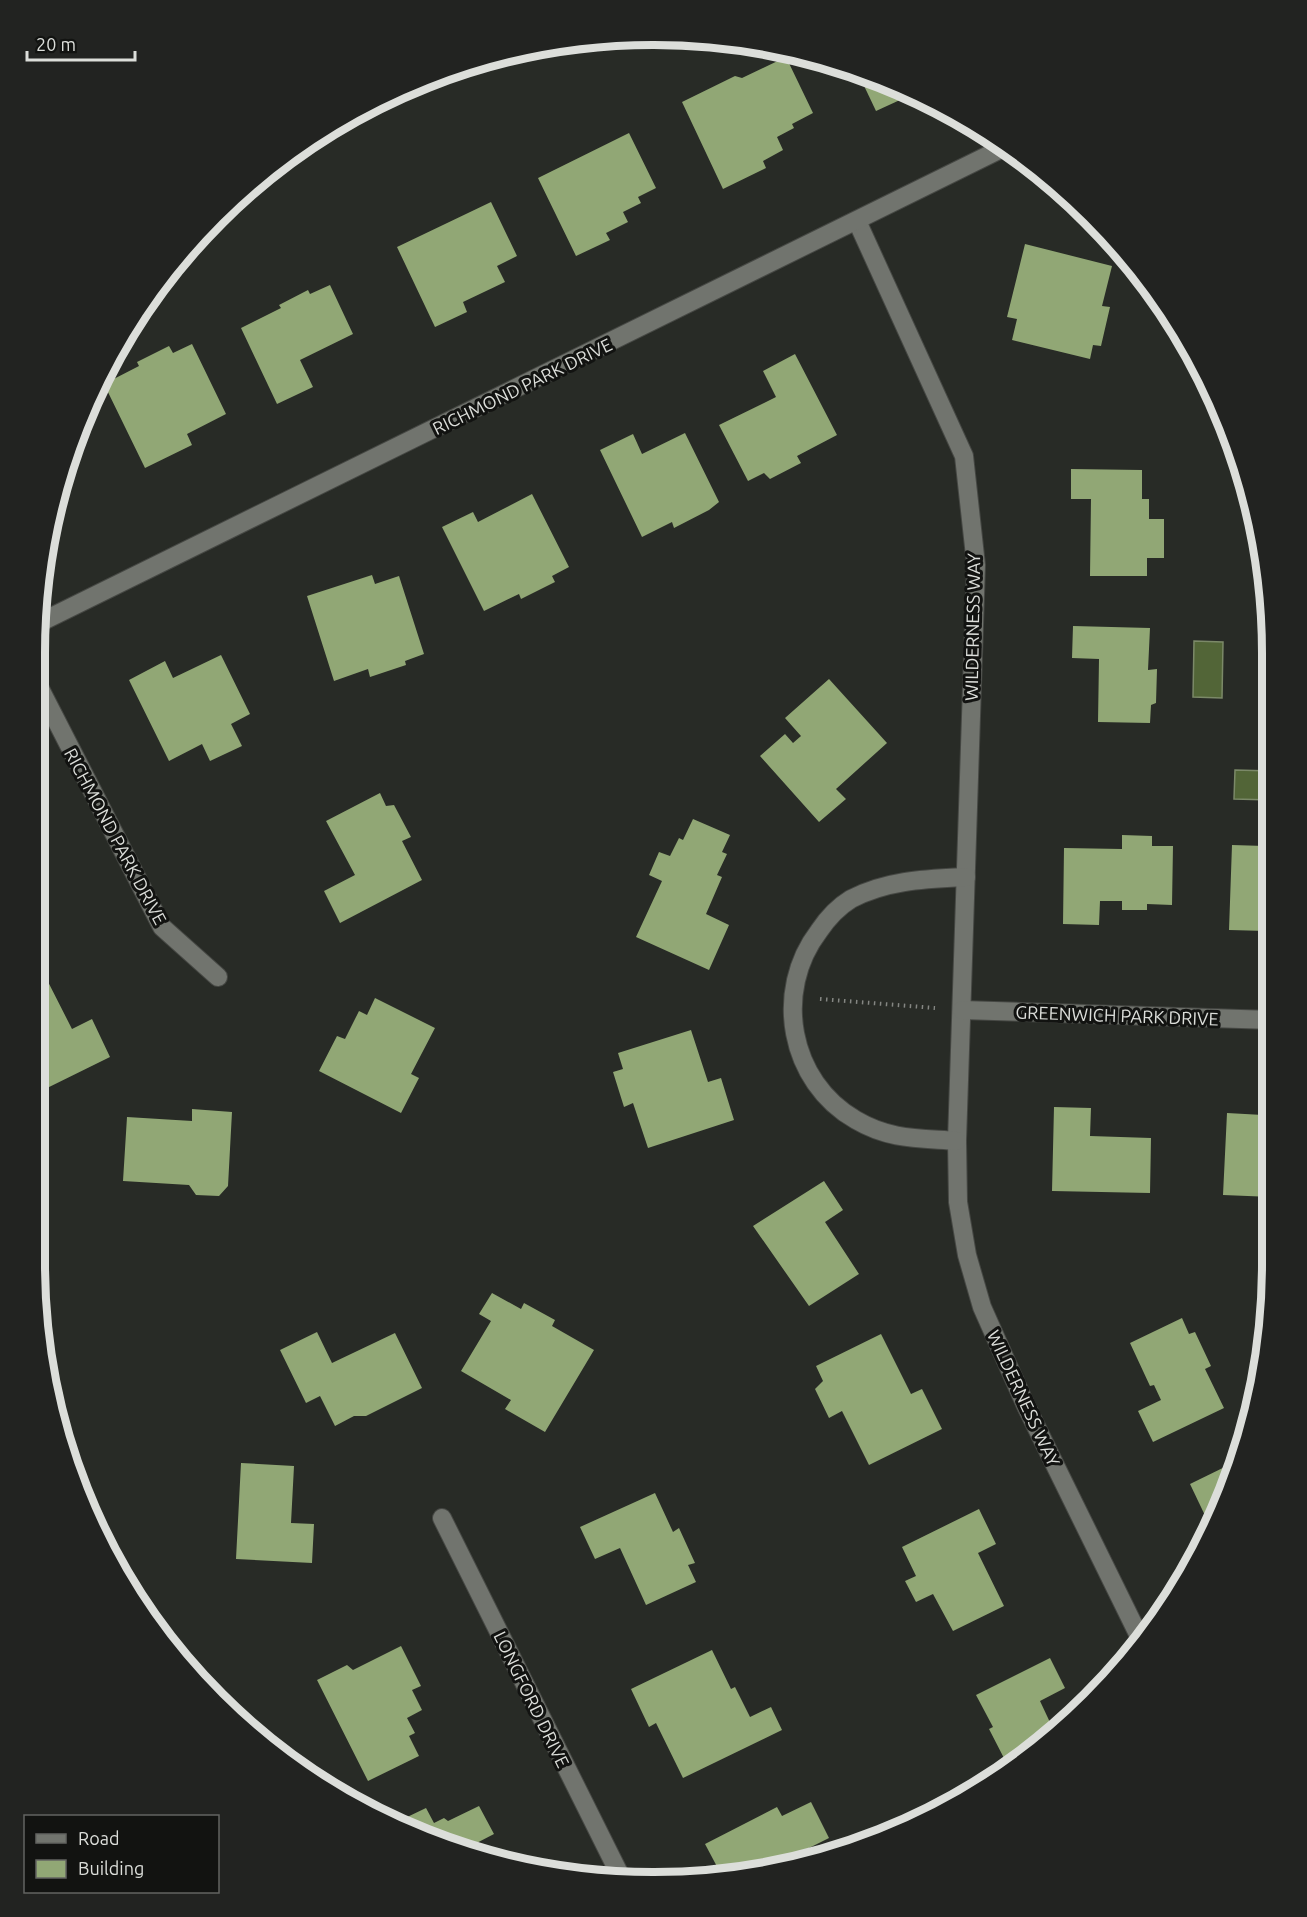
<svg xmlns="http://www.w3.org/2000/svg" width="1307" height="1917" viewBox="0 0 1307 1917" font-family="Ubuntu,sans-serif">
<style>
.water{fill:#526537;stroke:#7b8968;stroke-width:1.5}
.building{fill:#91a775}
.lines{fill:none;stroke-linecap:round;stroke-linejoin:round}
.minor-casing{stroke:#464844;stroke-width:20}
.path{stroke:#858783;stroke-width:4;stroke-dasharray:1.5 4.5;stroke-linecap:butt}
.minor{stroke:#71746e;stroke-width:18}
.labels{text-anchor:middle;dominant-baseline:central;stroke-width:6;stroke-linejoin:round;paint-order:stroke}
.street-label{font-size:18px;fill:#dcdeda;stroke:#121311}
.rim{fill:none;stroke:#dcdeda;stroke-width:8}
</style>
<rect width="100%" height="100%" fill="#282b26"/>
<g class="water">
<polygon points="1194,641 1223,642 1222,698 1193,697"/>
<polygon points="1235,770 1272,771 1272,800 1234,799"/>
</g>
<g class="building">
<polygon points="786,57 813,113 792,124 794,128 777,137 783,150 763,161 766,168 723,189 682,102 735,76 742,78"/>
<polygon points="857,71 891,82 913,94 876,111"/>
<polygon points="629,133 656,188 638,197 641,203 623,212 628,222 606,233 610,240 576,256 538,178"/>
<polygon points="491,202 517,256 497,266 505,282 463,302 467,312 435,327 397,247"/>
<polygon points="1025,244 1112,266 1102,306 1110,307 1101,346 1093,345 1090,359 1012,340 1017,319 1007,317"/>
<polygon points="330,285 353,334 300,360 313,387 277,404 241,328 281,308 279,305 308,290 310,294"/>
<polygon points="192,344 226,414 187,434 192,445 145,468 104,384 139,366 137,362 169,346 173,353"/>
<polygon points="795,354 837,435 797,456 801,463 770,479 764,473 748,481 719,425 776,397 763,371"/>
<polygon points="685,433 719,502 709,510 674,528 672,522 642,537 600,450 633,434 642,454"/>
<polygon points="1071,469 1142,470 1142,499 1149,499 1149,519 1164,519 1164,558 1147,558 1147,576 1090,576 1091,499 1071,499"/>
<polygon points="532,494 569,567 552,576 555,582 521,599 519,594 484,611 442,527 473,512 478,522"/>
<polygon points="372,575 375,584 399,576 424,654 405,661 406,665 370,677 368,669 334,681 307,596"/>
<polygon points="1073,626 1150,628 1148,670 1157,669 1156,703 1151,705 1150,723 1098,722 1099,659 1072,658"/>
<polygon points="221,655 250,714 231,724 242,746 210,761 202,744 169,761 129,680 165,661 173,678"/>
<polygon points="829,679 887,743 836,789 846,799 819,822 760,756 785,734 793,743 801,736 785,718"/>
<polygon points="380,793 386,806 394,805 411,837 402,841 422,880 340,923 324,891 355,875 326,821"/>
<polygon points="693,819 730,835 722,852 727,854 717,875 722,877 706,914 729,925 709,970 636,937 662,881 649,875 659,852 670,856 679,838 683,840"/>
<polygon points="1122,835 1152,836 1152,846 1173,846 1172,905 1147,904 1147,910 1122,910 1122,901 1100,901 1099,925 1063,924 1064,848 1122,849"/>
<polygon points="1232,845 1265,846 1265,852 1272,852 1272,917 1268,917 1267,931 1229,930"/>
<polygon points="41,968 72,1029 92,1019 110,1057 39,1092 35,1084 35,971"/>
<polygon points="375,998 435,1028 411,1074 419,1078 401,1113 319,1071 337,1036 345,1039 359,1011 367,1015"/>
<polygon points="691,1030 708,1082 721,1078 734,1120 648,1148 633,1103 624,1107 613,1072 623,1069 618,1053"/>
<polygon points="1054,1107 1091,1108 1090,1136 1151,1138 1150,1193 1052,1191"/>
<polygon points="192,1109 232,1112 228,1186 219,1196 196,1195 189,1185 123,1181 127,1117 192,1121"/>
<polygon points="1227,1113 1263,1115 1262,1146 1272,1146 1272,1197 1223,1195"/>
<polygon points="824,1181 843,1210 825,1222 859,1274 809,1306 753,1226"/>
<polygon points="492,1293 521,1309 524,1303 555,1320 552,1326 594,1350 545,1432 505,1409 511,1400 461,1371 491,1321 479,1314"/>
<polygon points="1182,1318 1189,1334 1195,1332 1211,1366 1205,1369 1224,1408 1153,1442 1138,1411 1161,1400 1154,1385 1150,1386 1130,1343"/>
<polygon points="317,1332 332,1363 395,1333 422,1388 366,1416 354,1416 335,1426 320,1396 306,1403 280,1350"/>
<polygon points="881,1334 911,1394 922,1389 942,1429 869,1465 842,1411 829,1418 815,1389 823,1381 816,1366"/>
<polygon points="1237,1461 1225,1501 1211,1528 1190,1484"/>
<polygon points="241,1463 294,1466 291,1523 314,1524 312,1563 236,1559"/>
<polygon points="655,1493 673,1532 679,1528 695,1563 688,1565 696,1582 646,1605 620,1548 595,1559 580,1527"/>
<polygon points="979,1509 996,1544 978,1553 1004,1606 953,1631 933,1594 916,1602 905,1581 916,1576 902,1547"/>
<polygon points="1210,1529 1201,1547 1195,1536"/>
<polygon points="401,1646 421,1686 412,1690 422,1710 407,1718 415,1733 409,1736 419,1756 368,1781 317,1680 347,1665 353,1670"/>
<polygon points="712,1650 731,1689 735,1687 750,1717 771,1707 782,1730 683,1778 656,1723 649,1727 631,1689"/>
<polygon points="1050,1658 1065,1688 1040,1701 1055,1733 1030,1755 1012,1766 1011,1763 1007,1764 989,1729 993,1727 976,1695"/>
<polygon points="811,1802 829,1838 807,1849 812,1858 774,1871 752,1874 747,1863 722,1876 705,1844 777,1807 782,1816"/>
<polygon points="479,1806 494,1834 467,1848 468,1849 416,1835 409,1831 403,1819 426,1808 434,1823 444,1818 448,1821"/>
</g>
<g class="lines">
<defs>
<g id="minor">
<polyline points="857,221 964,456 976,565 957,1141 958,1202 967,1255 982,1307 1026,1406 1141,1640"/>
<polyline points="37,624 1007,146"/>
<polyline points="35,679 162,927 218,977"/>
<polyline points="962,1010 1272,1020"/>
<path d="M957,1141C919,1138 890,1140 856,1120C789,1082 773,991 819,931C827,919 838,907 851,899C887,880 926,879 966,877"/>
<polyline points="442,1518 622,1879"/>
</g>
</defs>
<use href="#minor" class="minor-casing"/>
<polyline class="path" points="820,999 935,1008"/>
<use href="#minor" class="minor"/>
</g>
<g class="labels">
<g class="street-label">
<text transform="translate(522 386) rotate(-26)">RICHMOND PARK DRIVE</text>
<text transform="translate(972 627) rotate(-89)">WILDERNESS WAY</text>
<text transform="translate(116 836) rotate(62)">RICHMOND PARK DRIVE</text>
<text transform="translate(1117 1015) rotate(2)">GREENWICH PARK DRIVE</text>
<text transform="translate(1024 1398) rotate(65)">WILDERNESS WAY</text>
<text transform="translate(532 1699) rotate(64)">LONGFORD DRIVE</text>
</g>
</g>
<path d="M0 0H1307V1917H0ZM653 45H654A608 608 0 0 1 1262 653V1264A608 608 0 0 1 654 1872H653A608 608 0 0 1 45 1264V653A608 608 0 0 1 653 45Z" fill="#222321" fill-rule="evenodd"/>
<path class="rim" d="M653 45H654A608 608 0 0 1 1262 653V1264A608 608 0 0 1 654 1872H653A608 608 0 0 1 45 1264V653A608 608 0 0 1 653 45Z"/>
<rect x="24" y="1815" width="195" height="78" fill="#121311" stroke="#636461" stroke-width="1.5"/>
<rect x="36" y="1834" width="30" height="9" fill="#71746e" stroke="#636461" stroke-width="1.5"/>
<text x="78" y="1845" font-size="18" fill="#dcdeda">Road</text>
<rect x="36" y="1860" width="30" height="18" fill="#91a775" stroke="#636461" stroke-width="1.5"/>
<text x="78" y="1875" font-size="18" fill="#dcdeda">Building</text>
<path d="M27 51v9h108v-9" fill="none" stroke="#dcdeda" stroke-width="3"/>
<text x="36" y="51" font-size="18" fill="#dcdeda" stroke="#121311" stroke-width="4.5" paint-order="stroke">20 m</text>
</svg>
